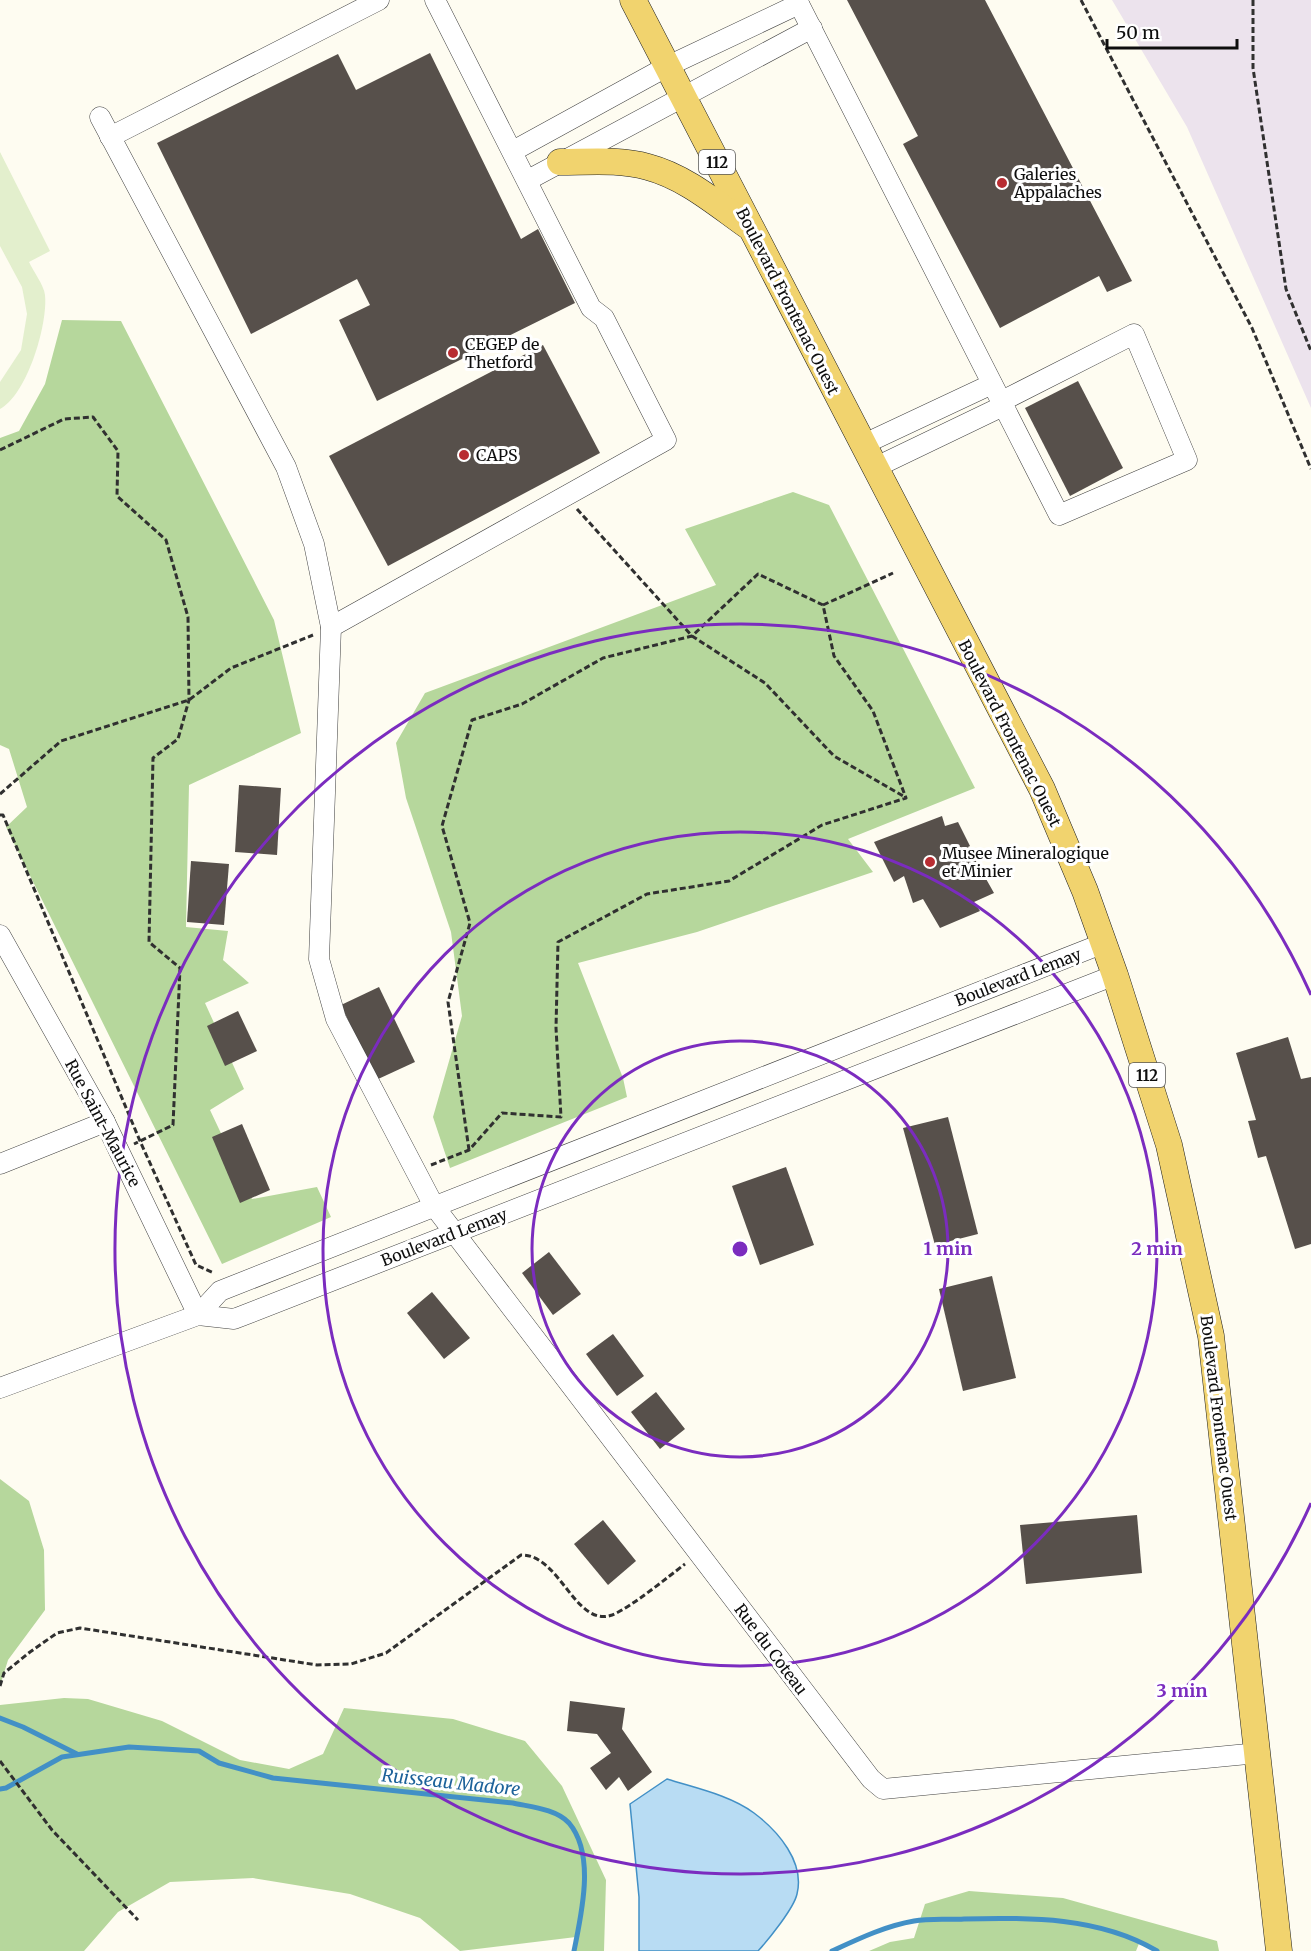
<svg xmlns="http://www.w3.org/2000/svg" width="1311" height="1951" viewBox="0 0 1311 1951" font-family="Merriweather,serif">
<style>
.industrial{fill:#ece3ed}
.forest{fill:#b6d79c}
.pitch{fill:#e3efcd}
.water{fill:#b8dcf3;stroke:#4290c6;stroke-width:1.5}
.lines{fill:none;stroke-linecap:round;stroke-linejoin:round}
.stream{stroke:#4290c6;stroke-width:5}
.building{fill:#57504b}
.minor-casing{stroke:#414141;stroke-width:21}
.major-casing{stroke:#1f1f1f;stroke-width:27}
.path{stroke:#303030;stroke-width:3;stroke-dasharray:6 3;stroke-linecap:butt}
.minor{stroke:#fff;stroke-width:20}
.major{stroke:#f1d36e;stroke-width:26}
.ring{fill:none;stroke:#7b2cbf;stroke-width:3}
.poi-dot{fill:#b82d32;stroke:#fff;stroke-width:2}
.labels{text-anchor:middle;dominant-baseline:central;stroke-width:6;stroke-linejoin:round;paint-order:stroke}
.shield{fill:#fff;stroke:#565656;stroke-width:1.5}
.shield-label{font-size:15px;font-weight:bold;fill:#0e0e0e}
.poi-label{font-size:16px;fill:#0e0e0e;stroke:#fff;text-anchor:start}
.street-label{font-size:16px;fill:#0e0e0e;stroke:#fff}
.water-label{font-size:18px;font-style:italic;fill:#1d629a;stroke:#fff}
.centre{fill:#7b2cbf;stroke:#fff;stroke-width:3}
.ring-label{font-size:18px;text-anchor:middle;font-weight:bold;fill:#7b2cbf;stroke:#fff;stroke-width:6;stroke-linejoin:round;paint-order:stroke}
</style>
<rect width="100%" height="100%" fill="#fefcf1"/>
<polygon class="industrial" points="1112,0 1311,0 1311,408 1187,127"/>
<g class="forest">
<polygon points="62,320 121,321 274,620 301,733 189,785 186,927 228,931 223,960 249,983 205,1003 244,1089 210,1110 252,1199 317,1187 331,1217 222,1264 6,827 27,807 9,749 0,745 0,438 19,431 45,384"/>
<polygon points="793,492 829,505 975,788 848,839 873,872 697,932 578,963 623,1078 627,1097 450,1168 433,1117 462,1016 451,932 406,798 396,743 425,693 716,585 685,529"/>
<polygon points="0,1479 29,1501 44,1550 45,1610 8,1660 0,1686"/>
<polygon points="64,1698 88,1699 162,1721 240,1760 289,1769 323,1754 344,1708 453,1719 525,1741 562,1786 606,1880 604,1951 574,1951 576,1937 460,1951 420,1918 350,1894 253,1878 170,1882 118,1912 84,1951 0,1951 0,1705"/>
<polygon points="969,1891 1063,1898 1217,1941 1219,1951 1157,1951 1140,1941 1136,1951 869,1951 890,1942 914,1938 925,1904"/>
</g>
<path class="pitch" d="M0,152L50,251L29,262C33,271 44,285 45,295C48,325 27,395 0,409V382L21,350L27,314L22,287L0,246Z"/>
<path class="water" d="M667,1779C695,1788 730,1795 754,1813C778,1831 805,1862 797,1894C794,1908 769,1939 758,1951H639V1897L630,1804Z"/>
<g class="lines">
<g class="stream">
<polyline points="0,1718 23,1727 77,1754"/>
<path d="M0,1789L6,1788L62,1757L129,1747L199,1751L219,1763L273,1778L513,1803C531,1807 556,1809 569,1823C596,1855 581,1915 574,1951"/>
<path d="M832,1951C858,1939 885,1926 914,1921C930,1918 948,1920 964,1919C1029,1917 1100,1917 1157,1951"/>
</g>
</g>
<g class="building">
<polygon points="847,0 985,0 1132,281 1107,292 1099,276 1000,328 903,144 918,136"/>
<polygon points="430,53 521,239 538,229 575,303 377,401 339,320 370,305 357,279 251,334 157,143 338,54 356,90"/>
<polygon points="543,345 600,453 388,566 329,456"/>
<polygon points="1078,381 1123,468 1070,496 1025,408"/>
<polygon points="239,785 281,788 277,855 235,852"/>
<polygon points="942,816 945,826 958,822 970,846 968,847 994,893 974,902 980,911 940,928 923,899 913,903 904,876 894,882 874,842"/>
<polygon points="191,861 229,864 224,925 187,922"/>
<polygon points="379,987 415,1062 376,1080 341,1005"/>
<polygon points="238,1011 257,1051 225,1066 207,1026"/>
<polygon points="1288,1037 1301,1079 1311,1077 1311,1244 1295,1249 1266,1156 1258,1158 1248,1121 1256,1120 1236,1053"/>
<polygon points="948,1117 978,1234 935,1245 903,1128"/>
<polygon points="242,1124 270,1190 240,1203 212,1137"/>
<polygon points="786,1167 814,1245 760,1265 732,1186"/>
<polygon points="549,1252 581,1294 553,1315 522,1273"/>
<polygon points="992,1276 1016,1378 963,1391 939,1289"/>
<polygon points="432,1292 470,1338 444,1359 407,1313"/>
<polygon points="613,1334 644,1376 617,1396 586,1354"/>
<polygon points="656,1392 685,1429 660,1449 631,1412"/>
<polygon points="1137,1515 1142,1573 1026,1584 1020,1525"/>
<polygon points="603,1520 636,1561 608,1585 574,1544"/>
<polygon points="570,1701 625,1708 622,1729 652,1772 628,1791 619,1777 606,1790 590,1768 611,1753 597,1734 567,1731"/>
</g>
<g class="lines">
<defs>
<g id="minor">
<polyline points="797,0 1059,515 1187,460 1134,334 1000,402"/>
<polyline points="100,117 286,467 314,544 331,627 319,959 336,1019 434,1206 871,1779 883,1789 1258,1753"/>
<polyline points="110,137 379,0"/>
<polyline points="513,151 668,66 799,4"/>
<polyline points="528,180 812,28"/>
<polyline points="862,445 992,384"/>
<polyline points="874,468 1003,406"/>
<polyline points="331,627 666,440 604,318 591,308 435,0"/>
<polyline points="0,935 105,1122 198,1315"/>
<polyline points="0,1164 105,1122"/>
<polyline points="198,1315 220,1291 1104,943"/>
<polyline points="0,1388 198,1315 234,1319 1115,975"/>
</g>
<g id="major">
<polyline points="633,0 1042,789 1085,891 1115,975 1169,1145 1211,1336 1279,1951"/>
<path d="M560,162C589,162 620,159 648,167C686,177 718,205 748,226"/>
</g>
</defs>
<use href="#minor" class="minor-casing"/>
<use href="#major" class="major-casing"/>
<g class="path">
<polyline points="1081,0 1252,328 1311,469"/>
<polyline points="1253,0 1253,68 1286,289 1311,351"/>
<polyline points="0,450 64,419 93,417 118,451 117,496 166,540 188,617 189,700 178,739 153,758 149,942 180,968 173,1125 134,1144"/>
<polyline points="577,509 692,636 765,683 834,756 905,797"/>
<polyline points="823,605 893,573"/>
<polyline points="0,794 61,741 189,700 231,668 313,635"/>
<polyline points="0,815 3,815 140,1141 196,1265 214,1273"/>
<polyline points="431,1165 469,1150 502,1113 561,1117 556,1028 558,942 647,894 729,881 822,825 906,798 873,711 834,656 823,605 758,574 692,636 603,658 522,704 472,720 442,826 470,923 448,1002 469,1150"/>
<path d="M0,1686L4,1673L30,1652L57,1633L80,1628L317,1665L351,1664L386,1653L521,1555C560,1554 575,1628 612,1615C630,1608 668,1577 685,1564"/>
<polyline points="0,1761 52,1830 138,1920"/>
</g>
<use href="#minor" class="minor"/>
<use href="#major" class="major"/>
</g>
<g class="ring">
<circle cx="740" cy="1249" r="208"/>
<circle cx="740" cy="1249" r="417"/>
<path d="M1311 1503A625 625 0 1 1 1311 995"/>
</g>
<g class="poi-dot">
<circle cx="1002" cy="183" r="6"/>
<circle cx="453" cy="353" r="6"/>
<circle cx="464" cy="455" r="6"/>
<circle cx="930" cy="862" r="6"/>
</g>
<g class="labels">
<g class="shield">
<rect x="699" y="150" width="36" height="24" rx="4.5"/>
<rect x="1129" y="1063" width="36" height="24" rx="4.5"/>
</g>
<g class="shield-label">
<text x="717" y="162">112</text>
<text x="1147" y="1075">112</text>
</g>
<g class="poi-label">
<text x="1014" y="174">Galeries<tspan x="1014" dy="18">Appalaches</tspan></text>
<text x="465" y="344">CEGEP de<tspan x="465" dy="18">Thetford</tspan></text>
<text x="476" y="455">CAPS</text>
<text x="942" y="853">Musee Mineralogique<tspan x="942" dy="18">et Minier</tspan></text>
</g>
<g class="street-label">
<text transform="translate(788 301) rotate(63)">Boulevard Frontenac Ouest</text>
<text transform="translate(1010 733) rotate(63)">Boulevard Frontenac Ouest</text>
<text transform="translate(1018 977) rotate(-21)">Boulevard Lemay</text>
<text transform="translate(103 1123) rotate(62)">Rue Saint-Maurice</text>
<text transform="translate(444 1237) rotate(-21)">Boulevard Lemay</text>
<text transform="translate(1219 1418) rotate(83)">Boulevard Frontenac Ouest</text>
<text transform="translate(771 1649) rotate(53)">Rue du Coteau</text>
</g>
<g class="water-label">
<text transform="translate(451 1782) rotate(6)">Ruisseau Madore</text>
</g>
</g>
<circle cx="740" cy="1249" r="9" class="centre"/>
<g class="ring-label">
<text x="948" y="1255">1 min</text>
<text x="1157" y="1255">2 min</text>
<text x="1182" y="1697">3 min</text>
</g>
<path d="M1107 39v9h130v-9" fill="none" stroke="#0e0e0e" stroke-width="3"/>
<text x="1116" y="39" font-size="18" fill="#0e0e0e" stroke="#ffffff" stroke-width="4.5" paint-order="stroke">50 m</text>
</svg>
